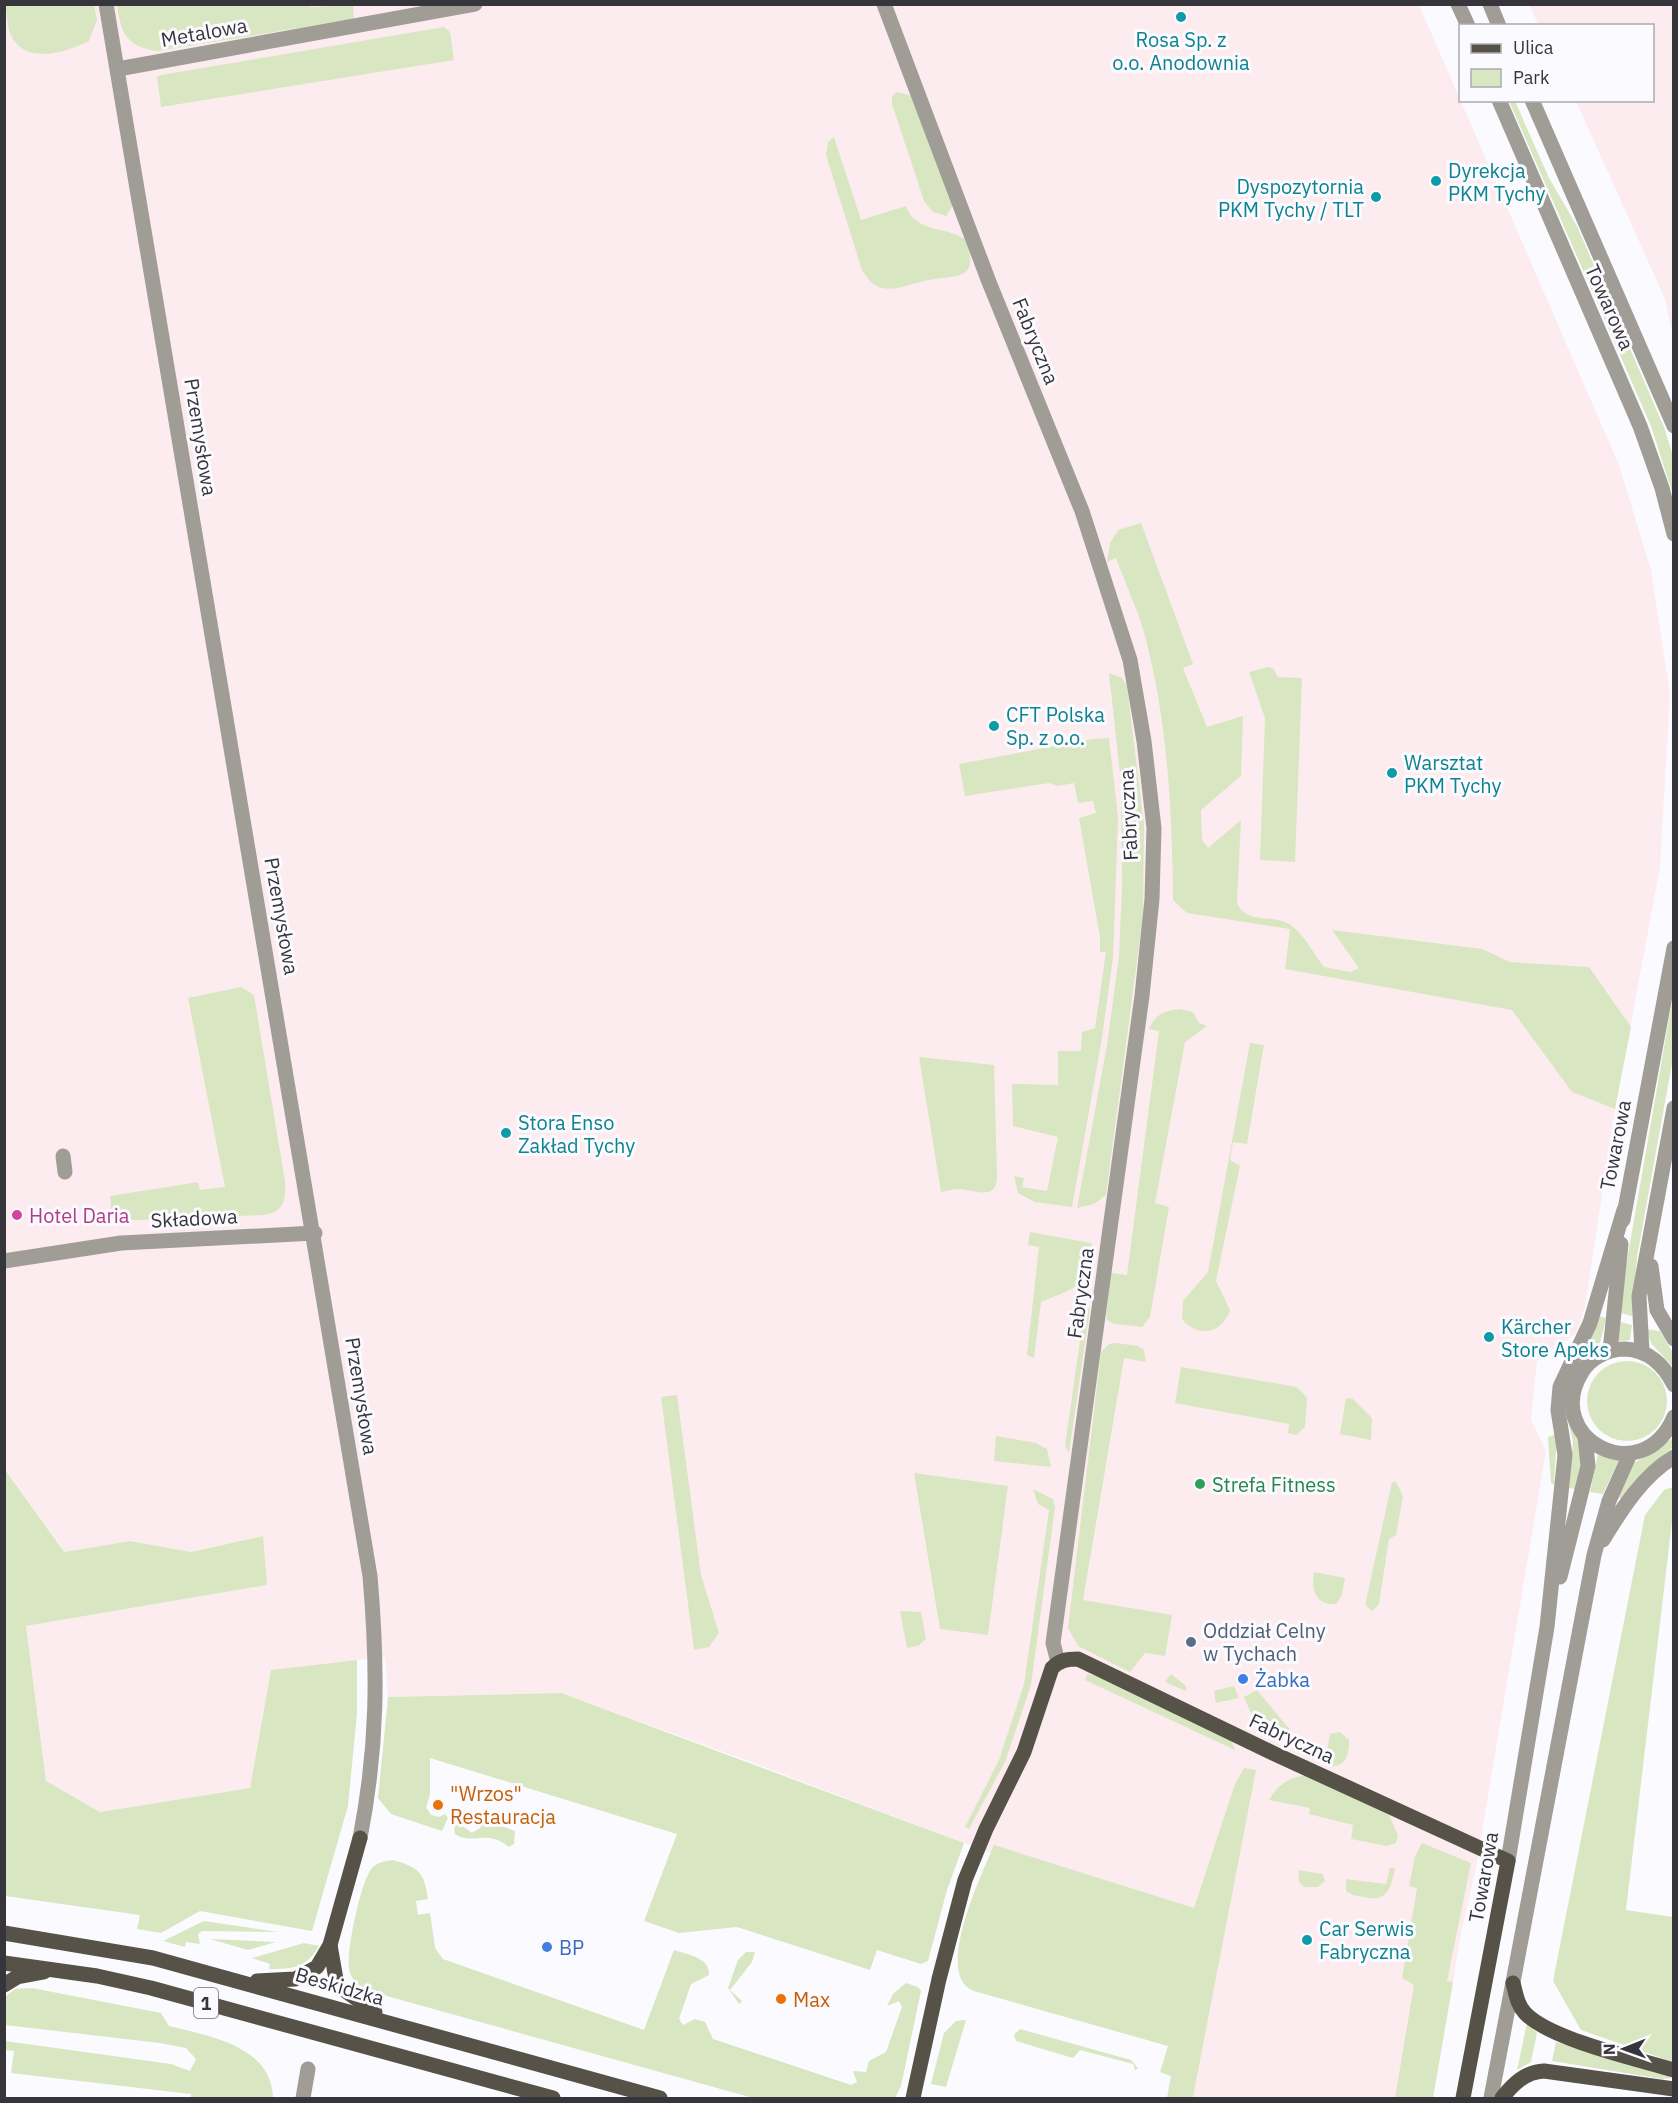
<svg xmlns="http://www.w3.org/2000/svg" width="1678" height="2103" viewBox="0 0 1678 2103" font-family="'IBM Plex Sans',sans-serif">
<style>
.industrial{fill:#fdecef}
.green{fill:#d8e7c1}
.lines{fill:none;stroke-linecap:round;stroke-linejoin:round}
.minor{stroke:#a09d97;stroke-width:15}
.major{stroke:#565247;stroke-width:15}
.culture-dot{fill:#0f9aa8;stroke:#fbfafe;stroke-width:2}
.hotel-dot{fill:#d1479c;stroke:#fbfafe;stroke-width:2}
.leisure-dot{fill:#2e9e5b;stroke:#fbfafe;stroke-width:2}
.service-dot{fill:#5c6f8a;stroke:#fbfafe;stroke-width:2}
.shop-dot{fill:#3f7fe0;stroke:#fbfafe;stroke-width:2}
.food-dot{fill:#e8710a;stroke:#fbfafe;stroke-width:2}
.labels{text-anchor:middle;dominant-baseline:central;stroke-width:6;stroke-linejoin:round;paint-order:stroke}
.shield{fill:#fbfafe;stroke:#717076;stroke-width:1.5}
.shield-label{font-size:18px;font-weight:bold;fill:#36353b}
.street-label{font-size:20px;fill:#36353b;stroke:#fbfafe}
.culture-label{font-size:20px;fill:#0d838f;stroke:#fbfafe;text-anchor:start}
.hotel-label{font-size:20px;fill:#b23c85;stroke:#fbfafe;text-anchor:start}
.leisure-label{font-size:20px;fill:#27864d;stroke:#fbfafe;text-anchor:start}
.service-label{font-size:20px;fill:#4e5e75;stroke:#fbfafe;text-anchor:start}
.shop-label{font-size:20px;fill:#366cbe;stroke:#fbfafe;text-anchor:start}
.food-label{font-size:20px;fill:#c56008;stroke:#fbfafe;text-anchor:start}
</style>
<rect width="100%" height="100%" fill="#fbfafe"/>
<g class="industrial">
<polygon points="4,5 1419,5 1619,465 1651,570 1670,694 1660,867 1615,1109 1585,1307 1576,1333 1537,1361 1531,1420 1546,1451 1475,1873 1462,1929 1433,2098 1167,2098 1201,1933 743,1759 561,1693 388,1697 385,1657 271,1670 250,1788 100,1812 46,1781 26,1626 267,1585 262,1536 190,1552 130,1541 64,1552 5,1468"/>
<polygon points="1529,5 1673,5 1673,337 1665,299 1576,101 1652,100 1652,26 1539,25"/>
</g>
<g class="green">
<path d="M309,4L310,7L353,5L354,19L158,51C127,47 121,34 117,5Z"/>
<path d="M5,5H94L97,20L89,41C65,53 23,66 10,33C7,24 7,13 5,5Z"/>
<polygon points="444,27 450,32 454,60 161,107 157,77 161,75"/>
<polygon points="896,92 910,95 951,196 952,207 946,216 933,212 924,201 892,104 892,97"/>
<polygon points="1509,101 1515,101 1549,178 1577,226 1664,427 1673,456 1673,495 1651,426"/>
<path d="M834,137L861,220L906,206C916,234 945,225 966,240C980,281 957,275 928,280C913,283 897,291 882,288C872,286 867,277 862,270L826,155L828,142Z"/>
<path d="M1141,523L1193,664L1183,668L1207,727L1243,716L1241,776L1201,810L1202,840L1208,848L1241,820L1237,902C1243,922 1265,916 1282,921C1300,926 1313,953 1324,967L1350,972L1359,968L1332,930L1482,949L1510,962L1589,967L1631,1027L1615,1109L1572,1092L1512,1010L1285,969L1290,929L1187,913L1173,900C1172,812 1168,725 1146,640C1139,612 1126,585 1116,558L1107,562L1110,543L1118,530Z"/>
<polygon points="1268,667 1273,668 1278,677 1302,678 1295,862 1260,860 1265,718 1249,672"/>
<polygon points="1109,673 1122,678 1127,686 1144,825 1143,916 1106,1195 1094,1204 1077,1208 1107,1045 1119,956 1122,887 1121,783"/>
<polygon points="1109,738 1118,817 1113,958 1102,1038 1072,1207 1035,1202 1018,1193 1014,1176 1024,1178 1022,1187 1047,1191 1058,1137 1013,1126 1012,1084 1058,1085 1058,1051 1081,1051 1082,1032 1095,1028 1106,952 1100,952 1100,937 1079,818 1096,813 1093,801 1078,803 1074,783 1058,786 1049,783 965,796 959,764 1093,739"/>
<path d="M241,987L254,995L285,1181C286,1200 284,1212 264,1215L112,1221L110,1196L198,1182L200,1190L225,1187L188,998Z"/>
<polygon points="1673,996 1673,1058 1637,1257 1632,1316 1618,1312"/>
<path d="M1181,1009L1193,1012L1199,1023L1207,1026L1185,1042L1155,1203L1169,1207L1150,1317L1142,1327L1114,1324L1107,1320L1106,1315L1111,1273L1127,1275L1159,1031L1149,1029C1156,1013 1164,1011 1181,1009Z"/>
<path d="M1250,1043L1264,1045L1247,1144L1233,1142L1230,1160L1240,1166L1216,1281L1230,1310C1223,1333 1198,1339 1182,1319L1183,1301L1208,1272Z"/>
<path d="M919,1057L994,1065L997,1175C997,1204 973,1188 956,1189C951,1190 946,1191 941,1192Z"/>
<path d="M1030,1232L1091,1243C1108,1279 1068,1291 1041,1302L1034,1358L1027,1355L1039,1247L1028,1245Z"/>
<polygon points="1085,1305 1090,1309 1069,1453 1065,1446"/>
<polygon points="1599,1316 1606,1318 1600,1343 1581,1362 1578,1435 1583,1458 1576,1489 1569,1488 1573,1441 1566,1413 1566,1386 1589,1344"/>
<polygon points="1617,1321 1632,1325 1630,1340 1614,1342"/>
<polygon points="1646,1329 1660,1331 1673,1353 1673,1367 1651,1343"/>
<polygon points="1116,1343 1138,1346 1144,1350 1146,1362 1124,1358 1083,1600 1172,1615 1165,1656 1145,1653 1130,1672 1078,1646 1068,1628 1101,1352 1109,1344"/>
<circle cx="1627" cy="1401" r="40"/>
<polygon points="1181,1367 1297,1387 1307,1398 1305,1427 1296,1435 1288,1433 1289,1424 1175,1403"/>
<polygon points="677,1395 701,1575 719,1633 709,1647 694,1650 661,1397"/>
<polygon points="1346,1398 1353,1399 1372,1418 1371,1440 1340,1434"/>
<polygon points="1557,1434 1554,1485 1551,1483 1548,1437"/>
<polygon points="996,1436 1036,1443 1047,1449 1051,1467 994,1461"/>
<polygon points="1673,1438 1673,1447 1637,1479 1621,1498 1616,1497 1631,1465"/>
<polygon points="1598,1454 1619,1460 1603,1494 1590,1492"/>
<polygon points="4,1468 64,1552 130,1541 191,1552 263,1536 267,1585 26,1626 46,1781 100,1812 250,1788 271,1670 357,1660 357,1713 348,1806 312,1931 200,1911 161,1933 137,1929 140,1915 5,1896"/>
<polygon points="914,1473 1008,1486 988,1635 940,1629"/>
<polygon points="1392,1482 1396,1482 1403,1496 1396,1535 1389,1539 1379,1604 1372,1611 1366,1606 1366,1601"/>
<polygon points="1673,1487 1673,1513 1626,1910 1673,1917 1673,2062 1581,2030 1553,1981 1645,1515 1664,1490"/>
<polygon points="1033,1489 1053,1499 1055,1507 1031,1685 1005,1762 969,1829 965,1827 999,1760 1024,1684 1049,1510 1038,1504"/>
<path d="M1314,1572L1345,1578L1342,1595L1336,1604C1315,1605 1311,1590 1314,1572Z"/>
<polygon points="900,1611 921,1612 926,1639 918,1646 907,1648"/>
<polygon points="1087,1674 1102,1678 1226,1738 1232,1742 1235,1750 1085,1680"/>
<polygon points="1171,1674 1186,1686 1186,1691 1165,1682"/>
<polygon points="1234,1686 1239,1698 1216,1703 1214,1691"/>
<polygon points="1257,1690 1291,1731 1278,1736 1256,1725 1244,1697"/>
<polygon points="561,1693 964,1843 947,1890 928,1961 921,1964 877,1950 870,1970 737,1927 679,1933 644,1921 677,1834 430,1758 430,1795 426,1807 431,1815 439,1817 445,1814 448,1818 442,1831 391,1814 378,1798 388,1697"/>
<path d="M1340,1732L1349,1740C1349,1752 1347,1766 1332,1766L1326,1757L1330,1734Z"/>
<path d="M1244,1768L1256,1770L1193,2097L1201,2098H1167L1171,2076L1160,2072L1168,2046L974,1991C932,1976 983,1872 994,1845L1194,1908L1235,1784Z"/>
<path d="M1307,1775L1389,1815L1398,1835L1396,1843L1387,1846L1351,1839L1353,1825L1309,1814L1310,1808L1269,1800C1277,1785 1290,1777 1307,1775Z"/>
<path d="M483,1819L515,1831L514,1844L509,1847C486,1828 472,1846 455,1834L454,1825L457,1822L472,1833L480,1828Z"/>
<polygon points="1422,1843 1471,1863 1447,1981 1453,1982 1433,2098 1395,2098 1414,1985 1402,1978 1417,1888 1409,1886 1415,1856"/>
<path d="M393,1860C420,1868 424,1872 428,1899L416,1901L418,1915L430,1913L435,1948L443,1959L644,2030L674,1950C688,1955 710,1957 709,1975L691,1984L679,2019L683,2025L695,2019L705,2022L713,2039L851,2085L857,2082L853,2071L866,2072L869,2061L886,2052L902,2007L899,2001L887,2006L893,1994L906,1983L918,1987L921,1991L901,2086L895,2098H753L365,1990C358,1985 353,1981 350,1973C344,1958 361,1880 372,1868C378,1862 385,1861 393,1860Z"/>
<path d="M1390,1868H1395C1391,1888 1387,1903 1364,1897C1357,1896 1351,1895 1346,1891V1879L1386,1884Z"/>
<polygon points="1298,1870 1323,1874 1325,1881 1318,1887 1304,1887 1299,1882"/>
<polygon points="204,1921 278,1932 202,1931 198,1934 200,1944 186,1942 185,1947 163,1941"/>
<polygon points="210,1939 276,1942 248,1950"/>
<path d="M304,1943L319,1946C306,1968 294,1969 269,1969L270,1964L252,1958Z"/>
<polygon points="746,1952 755,1952 752,1962 730,1990 742,2001 739,2004 728,1988 738,1960"/>
<path d="M32,1988L161,2013L169,2026C209,2036 272,2046 273,2098H191V2094L11,2073L14,2051L5,2050V2041L171,2064L190,2071L196,2059L186,2048L160,2043L5,2025L6,1996L15,1989Z"/>
<polygon points="966,2020 946,2087 931,2084 944,2033 956,2021"/>
<polygon points="1527,2023 1537,2033 1531,2062 1517,2070"/>
<polygon points="1020,2029 1131,2060 1138,2068 1126,2077 1135,2070 1133,2064 1080,2050 1073,2058 1016,2041 1014,2035"/>
<polygon points="1556,2042 1663,2073 1672,2078 1662,2079 1552,2061"/>
</g>
<g class="lines">
<g class="minor">
<path d="M106,4L370,1576C378,1669 378,1746 360,1838"/>
<polyline points="884,4 989,282 1082,511 1130,660 1144,741 1154,828 1152,899 1142,996 1053,1643 1058,1662"/>
<polyline points="1458,4 1468,26"/>
<polyline points="1490,4 1499,26"/>
<polyline points="118,69 475,4"/>
<polyline points="1499,100 1640,426 1662,488 1674,534"/>
<polyline points="1532,100 1674,426"/>
<polyline points="63,1156 65,1172"/>
<polyline points="1623,1220 1674,948"/>
<polyline points="4,1261 121,1243 315,1233"/>
<polyline points="1651,1266 1657,1310 1674,1339"/>
<polyline points="1610,1351 1621,1244"/>
<polyline points="1642,1352 1639,1296 1674,1108"/>
<path d="M1674,1385C1664,1365 1648,1350 1625,1349C1608,1349 1590,1358 1582,1372C1541,1438 1642,1492 1674,1417"/>
<path d="M1603,1540C1621,1510 1643,1475 1674,1457"/>
<polyline points="1560,1577 1588,1466 1585,1437"/>
<polyline points="1508,1861 1547,1627 1565,1455 1558,1410 1560,1387 1590,1323 1624,1210"/>
<polyline points="303,2098 308,2069"/>
<polyline points="1491,2098 1594,1555 1609,1501 1630,1454"/>
</g>
<g class="major">
<polyline points="4,1933 153,1958 660,2098"/>
<polyline points="330,1945 337,1985 375,2012"/>
<polyline points="4,1963 97,1976 151,1988 553,2098"/>
<polyline points="257,1981 295,1979 317,1967 330,1945 360,1838"/>
<path d="M1513,1983C1516,1994 1517,2004 1525,2013C1549,2039 1637,2059 1674,2070"/>
<polyline points="4,1985 17,1977 44,1972"/>
<path d="M913,2098L939,1979L965,1880L986,1829L1024,1752L1052,1668C1060,1660 1067,1659 1078,1659L1277,1755L1508,1861L1463,2098"/>
<path d="M1502,2098C1513,2084 1525,2072 1544,2071L1674,2089"/>
</g>
</g>
<g class="culture-dot">
<circle cx="1181" cy="17" r="6"/>
<circle cx="1436" cy="181" r="6"/>
<circle cx="1376" cy="197" r="6"/>
<circle cx="994" cy="726" r="6"/>
<circle cx="1392" cy="773" r="6"/>
<circle cx="506" cy="1133" r="6"/>
<circle cx="1489" cy="1337" r="6"/>
<circle cx="1307" cy="1940" r="6"/>
</g>
<circle class="hotel-dot" cx="17" cy="1215" r="6"/>
<circle class="leisure-dot" cx="1200" cy="1484" r="6"/>
<circle class="service-dot" cx="1191" cy="1642" r="6"/>
<g class="shop-dot">
<circle cx="1243" cy="1679" r="6"/>
<circle cx="547" cy="1947" r="6"/>
</g>
<g class="food-dot">
<circle cx="438" cy="1805" r="6"/>
<circle cx="781" cy="1999" r="6"/>
</g>
<g class="labels">
<rect class="shield" x="194" y="1988" width="24" height="30" rx="4.5"/>
<g class="shield-label">
<text x="206" y="2003">1</text>
</g>
<g class="street-label">
<text transform="translate(204 32) rotate(-10)">Metalowa</text>
<text transform="translate(1610 307) rotate(66)">Towarowa</text>
<text transform="translate(1036 341) rotate(68)">Fabryczna</text>
<text transform="translate(201 437) rotate(81)">Przemysłowa</text>
<text transform="translate(1128 815) rotate(-93)">Fabryczna</text>
<text transform="translate(282 916) rotate(80)">Przemysłowa</text>
<text transform="translate(1615 1145) rotate(-79)">Towarowa</text>
<text transform="translate(194 1218) rotate(-3)">Składowa</text>
<text transform="translate(1080 1293) rotate(-82)">Fabryczna</text>
<text transform="translate(362 1396) rotate(81)">Przemysłowa</text>
<text transform="translate(1292 1738) rotate(25)">Fabryczna</text>
<text transform="translate(1483 1877) rotate(-80)">Towarowa</text>
<text transform="translate(340 1986) rotate(16)">Beskidzka</text>
</g>
<g class="culture-label">
<text x="1181" y="39" text-anchor="middle">Rosa Sp. z<tspan x="1181" dy="23">o.o. Anodownia</tspan></text>
<text x="1448" y="170">Dyrekcja<tspan x="1448" dy="23">PKM Tychy</tspan></text>
<text x="1364" y="186" text-anchor="end">Dyspozytornia<tspan x="1364" dy="23">PKM Tychy / TLT</tspan></text>
<text x="1006" y="714">CFT Polska<tspan x="1006" dy="23">Sp. z o.o.</tspan></text>
<text x="1404" y="762">Warsztat<tspan x="1404" dy="23">PKM Tychy</tspan></text>
<text x="518" y="1122">Stora Enso<tspan x="518" dy="23">Zakład Tychy</tspan></text>
<text x="1501" y="1326">Kärcher<tspan x="1501" dy="23">Store Apeks</tspan></text>
<text x="1319" y="1928">Car Serwis<tspan x="1319" dy="23">Fabryczna</tspan></text>
</g>
<g class="hotel-label">
<text x="29" y="1215">Hotel Daria</text>
</g>
<g class="leisure-label">
<text x="1212" y="1484">Strefa Fitness</text>
</g>
<g class="service-label">
<text x="1203" y="1630">Oddział Celny<tspan x="1203" dy="23">w Tychach</tspan></text>
</g>
<g class="shop-label">
<text x="1255" y="1679">Żabka</text>
<text x="559" y="1947">BP</text>
</g>
<g class="food-label">
<text x="450" y="1793">"Wrzos"<tspan x="450" dy="23">Restauracja</tspan></text>
<text x="793" y="1999">Max</text>
</g>
</g>
<rect width="1678" height="2103" fill="none" stroke="#36353b" stroke-width="12"/>
<rect x="1459" y="24" width="195" height="78" fill="#fbfafe" stroke="#acabb0" stroke-width="1.5"/>
<rect x="1471" y="44" width="30" height="9" fill="#565247" stroke="#acabb0" stroke-width="1.5"/>
<text x="1513" y="54" font-size="18" fill="#36353b">Ulica</text>
<rect x="1471" y="69" width="30" height="18" fill="#d8e7c1" stroke="#acabb0" stroke-width="1.5"/>
<text x="1513" y="84" font-size="18" fill="#36353b">Park</text>
<g transform="translate(1624 2049) rotate(269)" stroke="#fbfafe" stroke-width="4.5" paint-order="stroke">
<path d="M0-4.5L10 22L0 15L-10 22Z" fill="#36353b"/>
<text y="-9" font-size="16" font-weight="bold" text-anchor="middle" fill="#36353b">N</text>
</g>
</svg>
